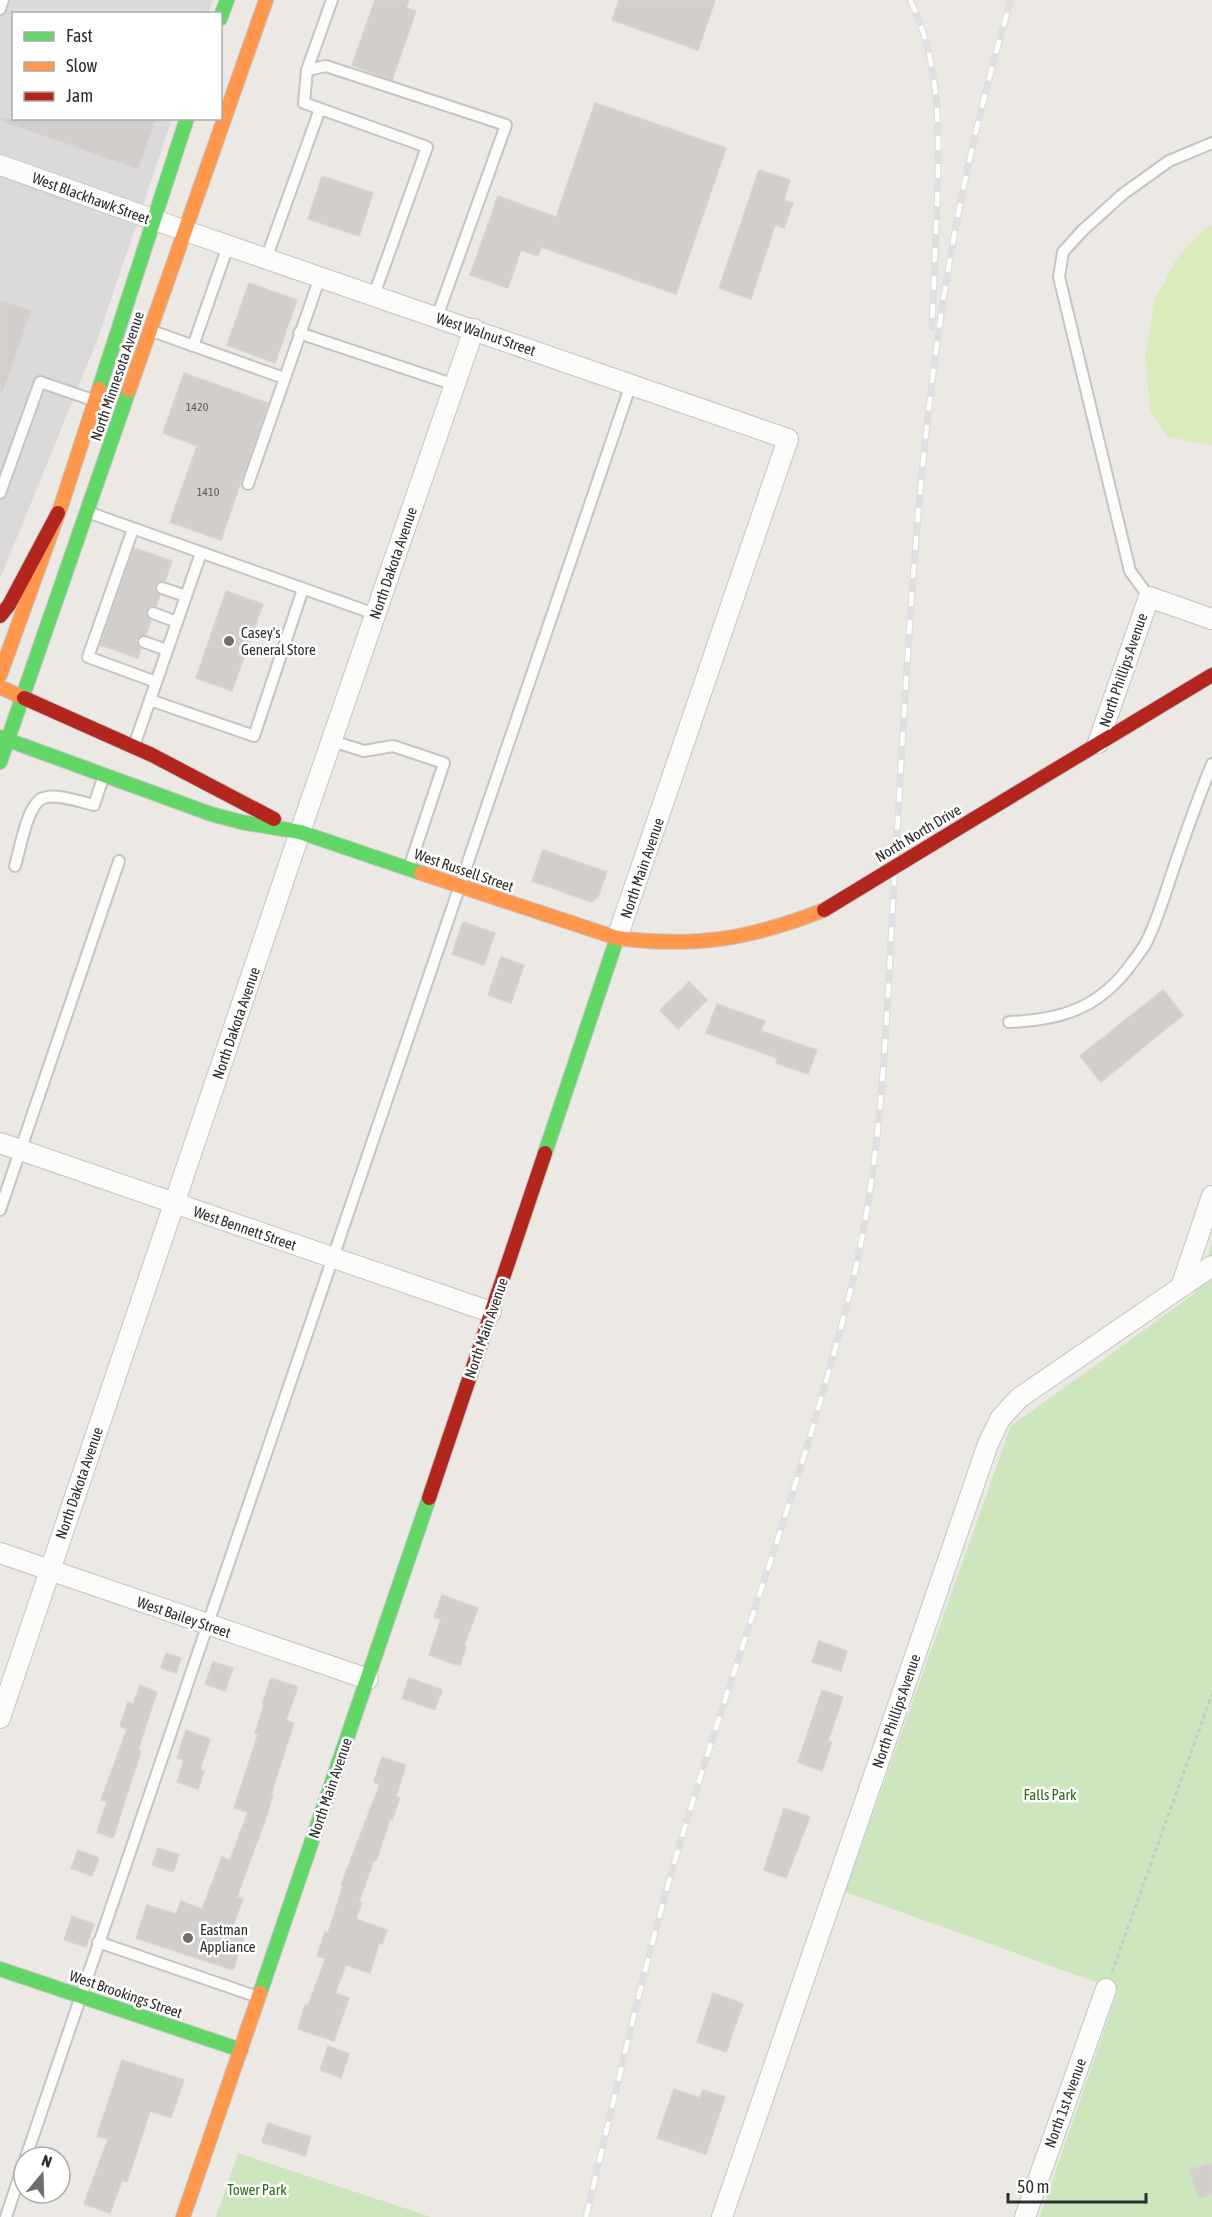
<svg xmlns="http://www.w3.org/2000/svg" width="1212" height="2217" viewBox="0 0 1212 2217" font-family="'Asap Condensed',sans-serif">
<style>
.industrial{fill:#dcd9db}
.green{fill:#cee6be}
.pitch{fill:#d9eabb}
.building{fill:#d1cecb;stroke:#d7d4d0;stroke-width:1.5}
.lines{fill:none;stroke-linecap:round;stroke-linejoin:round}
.lane-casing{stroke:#c5c4c5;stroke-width:14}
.street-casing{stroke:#c5c4c5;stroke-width:22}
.fast-casing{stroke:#c5c4c5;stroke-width:16}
.slow-casing{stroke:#c5c4c5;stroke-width:16}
.jam-casing{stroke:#c5c4c5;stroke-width:16}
.path{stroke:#c9c9c8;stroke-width:3;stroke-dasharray:4.5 3;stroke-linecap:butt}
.lane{stroke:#fcfcfb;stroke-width:10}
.street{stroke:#fcfcfb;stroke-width:20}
.fast{stroke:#63d668;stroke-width:14}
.slow{stroke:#ff974d;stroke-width:14}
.jam{stroke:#b3261e;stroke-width:14}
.rail-casing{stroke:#dfdfe1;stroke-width:7}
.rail{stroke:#fff;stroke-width:4.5;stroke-dasharray:14;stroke-linecap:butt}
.jam-bridge-casing{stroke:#c5c4c5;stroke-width:16;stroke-linecap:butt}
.jam-bridge{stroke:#b3261e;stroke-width:14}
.poi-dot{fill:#706f6e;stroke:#fff;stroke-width:2}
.labels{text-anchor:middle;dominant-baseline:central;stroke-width:5;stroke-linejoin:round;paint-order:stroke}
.number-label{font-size:12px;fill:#585857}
.street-label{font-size:15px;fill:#2e2e2e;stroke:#fff}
.poi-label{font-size:15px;fill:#2e2e2e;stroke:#fff;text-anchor:start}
.park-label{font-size:15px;fill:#2c6e1b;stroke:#fff}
</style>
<rect width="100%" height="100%" fill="#ece8e4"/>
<polygon class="industrial" points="0,0 213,0 208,13 14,14 14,118 172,119 97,341 0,579"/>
<g class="green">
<polygon points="1212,1243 1212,2217 1040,2217 1118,1990 845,1892 1011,1426 1194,1294"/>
<polygon points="238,2153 431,2217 216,2217"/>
</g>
<polygon class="pitch" points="1212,225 1212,445 1167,437 1150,409 1145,355 1155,300 1177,258 1203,231"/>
<g class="building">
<polygon points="375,0 409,0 406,8 416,11 392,80 352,65"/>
<polygon points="619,0 715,0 698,50 612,20"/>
<polygon points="595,103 726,148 676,294 541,247 538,256 521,250 508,288 470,275 498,196 556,217"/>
<polygon points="2,118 156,118 138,169 2,121"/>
<polygon points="759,170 790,180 784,200 793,203 784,228 775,225 751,299 719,288"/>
<polygon points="322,176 373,193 359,236 308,219"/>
<polygon points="249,283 297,300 275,363 227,345"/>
<polygon points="0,300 31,311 2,393 0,392"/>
<polygon points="184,373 268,403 221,540 170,522 197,446 163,433"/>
<polygon points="134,548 172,561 165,581 160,581 155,585 155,590 160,595 156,606 149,607 146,611 147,617 151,620 146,635 142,635 137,639 137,644 141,649 138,658 100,645"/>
<polygon points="226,591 263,604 232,691 196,678"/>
<polygon points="543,850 607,872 598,897 591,902 532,881"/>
<polygon points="463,922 495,933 484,965 452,954"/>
<polygon points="501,957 524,965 511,1003 488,995"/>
<polygon points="689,982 707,1000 678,1029 660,1010"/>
<polygon points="1163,990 1183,1015 1101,1082 1080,1056"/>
<polygon points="717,1004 765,1021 761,1031 817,1050 808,1074 776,1063 777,1058 706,1033"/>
<polygon points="442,1595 478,1608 464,1646 466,1647 460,1666 429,1655 441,1619 434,1617"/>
<polygon points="819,1641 847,1651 841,1671 812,1662"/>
<polygon points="166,1653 181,1658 176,1673 161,1668"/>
<polygon points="213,1662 233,1668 225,1691 205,1684"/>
<polygon points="271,1678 298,1687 286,1720 294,1723 271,1794 273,1794 268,1812 237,1897 243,1899 231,1932 244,1937 233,1970 136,1938 147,1905 176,1914 181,1901 202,1909 222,1857 230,1860 248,1812 234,1808 258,1734 255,1733 264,1705 262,1704"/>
<polygon points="409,1678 442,1690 435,1710 402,1698"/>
<polygon points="140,1685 157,1692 138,1750 141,1751 113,1838 97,1832 107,1802 101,1800 127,1729 120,1726 128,1702 133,1704"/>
<polygon points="822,1690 843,1697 828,1741 832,1742 822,1771 798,1762"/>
<polygon points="186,1730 210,1739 200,1770 204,1771 198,1789 177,1782 184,1760 177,1758"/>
<polygon points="382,1757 406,1765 396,1796 400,1798 392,1820 390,1819 376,1861 374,1860 359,1902 362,1902 356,1919 387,1930 382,1944 379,1943 370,1973 346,1965 335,1993 349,1998 334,2041 298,2029 305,2005 308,2006 325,1959 317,1956 325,1932 328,1933 343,1886 341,1885 380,1784 374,1782"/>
<polygon points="784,1808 810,1817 786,1878 764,1870"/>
<polygon points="158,1848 179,1855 173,1872 152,1865"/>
<polygon points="78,1850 99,1858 92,1876 71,1868"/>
<polygon points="72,1916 94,1924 86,1947 64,1940"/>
<polygon points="713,1993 743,2004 726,2052 697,2042"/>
<polygon points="328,2046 349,2054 341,2078 320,2070"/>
<polygon points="122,2060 184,2080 171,2118 150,2111 127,2182 122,2180 110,2213 84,2204 108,2139 97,2136"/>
<polygon points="674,2089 700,2098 703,2090 725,2097 706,2154 657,2138"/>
<polygon points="268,2123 311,2137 305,2156 262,2142"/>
<polygon points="1212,2163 1212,2194 1199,2199 1189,2170"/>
</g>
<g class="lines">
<defs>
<g id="lane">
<polyline points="332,0 307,70 304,103 427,147 374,295"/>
<polyline points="0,9 3,0"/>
<polyline points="307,70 326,66 506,125 437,317"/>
<polyline points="266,259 320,109"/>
<polyline points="152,331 284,378"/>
<polyline points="299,333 455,385"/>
<polyline points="193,346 228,246"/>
<polyline points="248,484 320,277"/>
<polyline points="0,493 40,382 93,400"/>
<polyline points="90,513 375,614"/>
<polyline points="133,529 88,657 156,682"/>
<polyline points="162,588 186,596"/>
<polyline points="1149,597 1130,571 1059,277 1063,252 1082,231 1123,194 1169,161 1212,143"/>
<polyline points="153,613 177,622"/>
<polyline points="144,642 167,650"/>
<polyline points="150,700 254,736 303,589"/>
<polyline points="332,741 364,751 393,746 444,763 409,868"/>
<polyline points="134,746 201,553"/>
<path d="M15,866C20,850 27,804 43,798C56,793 81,802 94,805L104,775"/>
<path d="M1009,1022C1062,1020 1100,1008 1132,963C1137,956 1143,949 1147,941C1157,920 1164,898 1171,876C1184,838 1197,801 1212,764"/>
<polyline points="0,1210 119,861"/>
<polyline points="98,1942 258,1997"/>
<polyline points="26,2157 631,384"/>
<polyline points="6,2217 24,2163"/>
</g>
<g id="street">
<polyline points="0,165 183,230 788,439 617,938"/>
<polyline points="1098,743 1149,597 1212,619"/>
<polyline points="0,1143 491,1312"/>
<polyline points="1181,1287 1212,1196"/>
<polyline points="0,1553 368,1679"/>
<polyline points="0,1718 300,832 474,329"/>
<polyline points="722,2217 988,1444 1000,1419 1019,1398 1212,1266"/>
<polyline points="1025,2217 1106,1989"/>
</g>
<g id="fast">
<polyline points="220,19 227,0"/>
<polyline points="99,389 187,118"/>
<polyline points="0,737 8,740"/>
<polyline points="8,740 211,814 241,822 300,832 421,873"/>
<polyline points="0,762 129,390"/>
<polyline points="545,1153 617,938"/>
<polyline points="0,1969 241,2050"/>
<polyline points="260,1993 429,1498"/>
</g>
<g id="slow">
<polyline points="129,390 266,0"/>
<polyline points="0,675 62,503 99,389"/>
<polyline points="0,687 24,698"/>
<path d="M421,873L617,938C697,948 750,939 824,910"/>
<polyline points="183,2217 260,1993"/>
</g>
<g id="jam">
<polyline points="0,616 9,605 58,513"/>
<polyline points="24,698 152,755 274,819"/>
<polyline points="972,820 1212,675"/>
<polyline points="429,1498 545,1153"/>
</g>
</defs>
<use href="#lane" class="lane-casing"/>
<use href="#street" class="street-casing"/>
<use href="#fast" class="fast-casing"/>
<use href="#slow" class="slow-casing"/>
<use href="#jam" class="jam-casing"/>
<polyline class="path" points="1112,1972 1212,1694"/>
<use href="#lane" class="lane"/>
<use href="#street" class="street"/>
<use href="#fast" class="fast"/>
<use href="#slow" class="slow"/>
<use href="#jam" class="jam"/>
<defs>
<g id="rail">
<path d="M910,0C942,64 939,138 937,208C935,247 934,287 932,327"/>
<path d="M586,2217C618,2084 647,1950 687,1820C726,1692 770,1567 809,1440C832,1360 857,1279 869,1197C886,1088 888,977 895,867C907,671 915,472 947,277C962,184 984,91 1011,0"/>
</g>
</defs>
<use href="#rail" class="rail-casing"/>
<use href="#rail" class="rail"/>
<defs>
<polyline id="jam-bridge" points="824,910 972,820"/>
</defs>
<use href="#jam-bridge" class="jam-bridge-casing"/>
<use href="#jam-bridge" class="jam-bridge"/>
</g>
<g class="poi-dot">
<circle cx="229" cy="641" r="6"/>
<circle cx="188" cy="1938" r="6"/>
</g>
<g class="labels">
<g class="number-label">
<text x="197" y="407">1420</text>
<text x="208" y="492">1410</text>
</g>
<g class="street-label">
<text transform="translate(91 198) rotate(20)">West Blackhawk Street</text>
<text transform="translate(486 334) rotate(19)">West Walnut Street</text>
<text transform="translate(117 376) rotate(-71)">North Minnesota Avenue</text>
<text transform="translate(393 563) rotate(-71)">North Dakota Avenue</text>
<text transform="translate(1123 670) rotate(-71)">North Phillips Avenue</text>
<text transform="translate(918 833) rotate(-31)">North North Drive</text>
<text transform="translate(642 868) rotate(-71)">North Main Avenue</text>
<text transform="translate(464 870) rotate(19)">West Russell Street</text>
<text transform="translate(236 1023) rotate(-71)">North Dakota Avenue</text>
<text transform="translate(245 1228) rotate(19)">West Bennett Street</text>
<text transform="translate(486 1328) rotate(-71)">North Main Avenue</text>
<text transform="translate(79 1483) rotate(-71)">North Dakota Avenue</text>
<text transform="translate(184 1617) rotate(19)">West Bailey Street</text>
<text transform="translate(896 1711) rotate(-71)">North Phillips Avenue</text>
<text transform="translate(330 1788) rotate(-71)">North Main Avenue</text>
<text transform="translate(126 1994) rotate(19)">West Brookings Street</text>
<text transform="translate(1065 2103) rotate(-70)">North 1st Avenue</text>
</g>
<g class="poi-label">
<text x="241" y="632">Casey's<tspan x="241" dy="17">General Store</tspan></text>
<text x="200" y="1929">Eastman<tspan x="200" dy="17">Appliance</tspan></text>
</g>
<g class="park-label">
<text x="1050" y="1794">Falls Park</text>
<text x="257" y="2189">Tower Park</text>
</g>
</g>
<rect x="12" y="12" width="210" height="108" fill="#ffffff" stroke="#ababab" stroke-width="1.5"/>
<rect x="24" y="32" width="30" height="9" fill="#63d668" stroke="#ababab" stroke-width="1.5"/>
<text x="66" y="42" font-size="18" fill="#2e2e2e">Fast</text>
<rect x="24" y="62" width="30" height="9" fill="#ff974d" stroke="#ababab" stroke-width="1.5"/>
<text x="66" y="72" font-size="18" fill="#2e2e2e">Slow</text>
<rect x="24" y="92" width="30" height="9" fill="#b3261e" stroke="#ababab" stroke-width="1.5"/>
<text x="66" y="102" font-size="18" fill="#2e2e2e">Jam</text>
<g transform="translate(42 2175) rotate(19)"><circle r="28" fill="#ffffff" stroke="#ababab" stroke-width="1.5"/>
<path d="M0-4.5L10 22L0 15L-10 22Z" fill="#706f6e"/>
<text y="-9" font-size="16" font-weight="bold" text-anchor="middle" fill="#2e2e2e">N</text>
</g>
<path d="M1008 2193v9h138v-9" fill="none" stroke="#2e2e2e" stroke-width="3"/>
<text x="1017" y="2193" font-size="18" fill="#2e2e2e" stroke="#ffffff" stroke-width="4.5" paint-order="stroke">50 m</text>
</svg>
